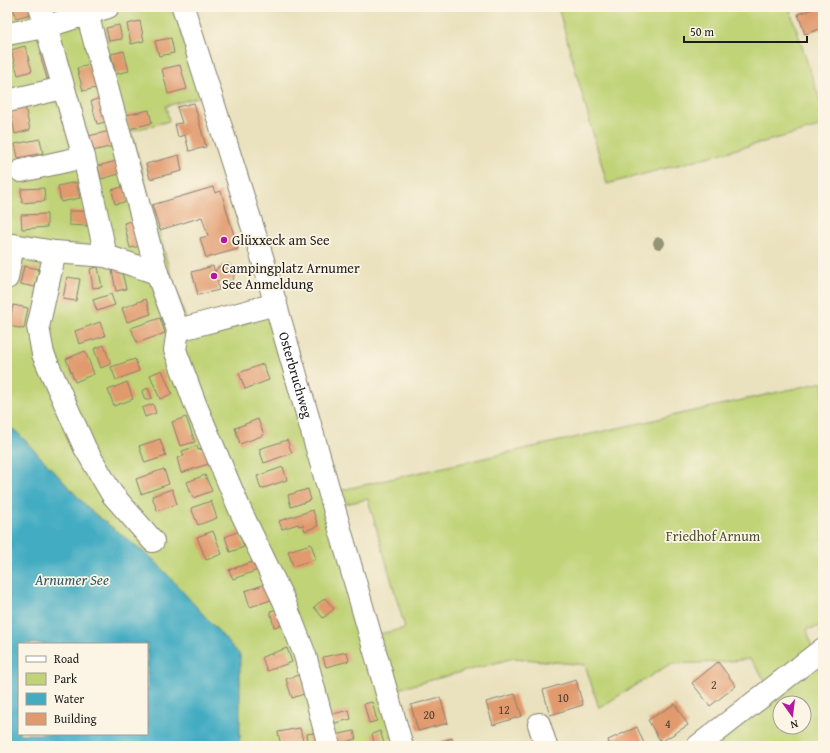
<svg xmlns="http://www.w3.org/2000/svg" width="830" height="753" viewBox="0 0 830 753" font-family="'Gentium Book Plus',serif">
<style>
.green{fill:#c0d377;stroke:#6e784a;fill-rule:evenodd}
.water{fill:#43acc2;stroke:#30646f;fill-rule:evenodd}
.building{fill:#e19a6d}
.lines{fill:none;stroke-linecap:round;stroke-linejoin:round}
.minor-casing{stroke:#837e6d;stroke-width:24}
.minor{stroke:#fff;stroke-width:22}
.tree{fill:#949374}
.poi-dot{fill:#b5179e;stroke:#fcf5e5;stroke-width:1.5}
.labels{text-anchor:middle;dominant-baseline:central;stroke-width:3.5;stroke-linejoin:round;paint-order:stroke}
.number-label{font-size:12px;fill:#4d3c30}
.poi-label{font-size:14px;fill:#1c1c1c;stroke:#fcf5e5;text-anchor:start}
.street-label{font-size:14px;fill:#1c1c1c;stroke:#fcf5e5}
.park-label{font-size:14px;fill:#4d5337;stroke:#fcf5e5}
.water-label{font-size:15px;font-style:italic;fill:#2e5d67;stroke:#fcf5e5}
</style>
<rect width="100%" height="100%" fill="#fcf5e5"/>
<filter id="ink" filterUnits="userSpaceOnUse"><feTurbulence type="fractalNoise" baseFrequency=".025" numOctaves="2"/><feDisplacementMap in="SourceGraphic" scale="8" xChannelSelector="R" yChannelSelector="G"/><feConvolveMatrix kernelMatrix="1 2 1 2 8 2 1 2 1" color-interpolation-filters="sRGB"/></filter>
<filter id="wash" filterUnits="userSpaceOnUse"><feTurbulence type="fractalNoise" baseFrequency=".012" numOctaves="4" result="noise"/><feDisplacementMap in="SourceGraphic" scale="16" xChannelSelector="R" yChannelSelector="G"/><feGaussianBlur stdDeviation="0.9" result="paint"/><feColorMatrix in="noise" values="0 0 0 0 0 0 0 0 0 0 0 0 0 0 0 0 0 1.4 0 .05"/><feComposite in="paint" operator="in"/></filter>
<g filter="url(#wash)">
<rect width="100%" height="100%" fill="#eae1be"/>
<g class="green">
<polygon points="7,7 173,7 203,96 166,106 169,121 131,131 169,269 190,331 270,311 366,637 405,628 368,499 341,505 337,491 823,382 823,626 807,629 812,648 767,683 750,659 722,662 670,664 599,708 585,665 514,658 383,693 398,746 239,746 240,735 155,561 91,511 19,434 7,425"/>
<polygon points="558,7 789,7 823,110 823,126 607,184"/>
<path d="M823,660V746H709ZM780,703H804V727H780Z"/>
</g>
<path class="water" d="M7,425L19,434L91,511L155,561L240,655V735L239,746H12L7,739ZM19,644H147V734H19Z"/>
<g id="blocks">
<g class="building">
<polygon points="13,7 30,7 32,14 16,18"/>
<polygon points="818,7 823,7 823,28 805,34 798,14"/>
<polygon points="140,21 144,41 131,44 127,24"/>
<polygon points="119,25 122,39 109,41 106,28"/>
<polygon points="171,38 174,53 159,56 155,41"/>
<polygon points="25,46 32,71 18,75 11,50"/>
<polygon points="124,51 129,71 116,74 111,54"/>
<polygon points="49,52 56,77 47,79 40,54"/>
<polygon points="94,64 100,87 83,91 77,68"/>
<polygon points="180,65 187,89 168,94 162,69"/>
<polygon points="104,97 110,121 97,124 91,101"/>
<polygon points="194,103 206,147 189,151 185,135 178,137 175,124 182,123 177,107"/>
<polygon points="25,106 30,130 15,134 10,109"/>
<polygon points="149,110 152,123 129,129 126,115"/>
<polygon points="110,131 114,146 88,152 84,137"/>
<polygon points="40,139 43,153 18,158 15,144"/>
<polygon points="179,155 182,171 150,179 146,164"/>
<polygon points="120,160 123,173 101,179 98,166"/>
<polygon points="76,182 80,198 61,202 58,186"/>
<polygon points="125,186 129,201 115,204 112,190"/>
<polygon points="213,187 215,193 221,191 238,249 206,258 200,238 208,236 202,217 160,230 152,205"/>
<polygon points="44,188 45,201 22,203 21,189"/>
<polygon points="69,211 87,211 87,226 69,225"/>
<polygon points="47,214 47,227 22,229 21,215"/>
<polygon points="135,220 141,246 130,248 124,223"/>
<polygon points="229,264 235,271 233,280 223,283 217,280 219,290 198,295 192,272 213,266 215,272 218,267"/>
<polygon points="24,266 39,269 35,287 20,284"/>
<polygon points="98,267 102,287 93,288 90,269"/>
<polygon points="121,268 126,289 116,291 112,270"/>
<polygon points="67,277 80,279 76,301 63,299"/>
<polygon points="111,294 115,305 97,311 93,300"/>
<polygon points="146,299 151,314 127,322 122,308"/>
<polygon points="13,305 28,308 24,329 9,326"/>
<polygon points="160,318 165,333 137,343 131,328"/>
<polygon points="100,322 105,336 79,344 75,331"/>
<polygon points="104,345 111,364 101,368 94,349"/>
<polygon points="85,351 94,374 75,382 66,359"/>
<polygon points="135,359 139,371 116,380 111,367"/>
<polygon points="263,364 269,380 245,389 239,373"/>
<polygon points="162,370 172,394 160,399 150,375"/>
<polygon points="127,382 133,399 114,406 108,390"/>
<polygon points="148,388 152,398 145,400 142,391"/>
<polygon points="153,404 156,413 145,417 142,408"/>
<polygon points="186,417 195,442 180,446 172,422"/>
<polygon points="258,419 264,435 240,444 235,428"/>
<polygon points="160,439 166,456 145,463 139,446"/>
<polygon points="287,440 292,453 264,463 259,449"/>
<polygon points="197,446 198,450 206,448 211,463 181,473 177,458 184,456 182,451"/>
<polygon points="283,467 287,480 261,489 257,476"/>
<polygon points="164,469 169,484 141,494 136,479"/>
<polygon points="205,475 212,491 193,498 187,482"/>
<polygon points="172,489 177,504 157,511 152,496"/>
<polygon points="308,489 311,500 291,507 288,495"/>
<polygon points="211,501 217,518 198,525 191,508"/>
<polygon points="313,510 318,526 305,531 303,525 299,526 298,524 282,529 279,521"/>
<polygon points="213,531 222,554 206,560 197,537"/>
<polygon points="239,531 244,547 230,552 225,537"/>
<polygon points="311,544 316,559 293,566 288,551"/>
<polygon points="255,561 258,570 233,579 229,570"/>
<polygon points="266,584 271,600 250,607 245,591"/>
<polygon points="325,598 334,609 323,618 314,607"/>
<polygon points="282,608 286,624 274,627 270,611"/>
<polygon points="287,648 292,662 267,671 262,657"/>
<polygon points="347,652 349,661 326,667 323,657"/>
<polygon points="718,662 736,686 710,706 692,683"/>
<polygon points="299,675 304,694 292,698 286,679"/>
<polygon points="576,680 583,705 550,715 543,690"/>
<polygon points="515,694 522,716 493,725 486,702"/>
<polygon points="440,697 448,723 418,731 411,705"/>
<polygon points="372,702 377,721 369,723 364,704"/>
<polygon points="675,704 688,725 661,742 648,720"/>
<polygon points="349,710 351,719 331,724 329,715"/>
<polygon points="637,727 645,746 610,746 608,740"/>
<polygon points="300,728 303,741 281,746 278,732"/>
<polygon points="354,731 356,739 337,744 335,735"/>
<polygon points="380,731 385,746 375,746 372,734"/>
<polygon points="319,732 321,744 309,746 307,734"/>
<polygon points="452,738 455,746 426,746"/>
</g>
</g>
</g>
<g filter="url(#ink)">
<use href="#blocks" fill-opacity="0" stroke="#837e6d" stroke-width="1"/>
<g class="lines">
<defs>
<g id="minor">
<polyline points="40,7 84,157 106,256"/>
<path id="s1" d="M183,7L263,260L402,746"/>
<polyline points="87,13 157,273"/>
<polyline points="7,34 45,27 108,7"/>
<polyline points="7,101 63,88"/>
<polyline points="21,171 84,157"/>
<polyline points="7,246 13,245 55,252 106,256 157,273 178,330 175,350 196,406 241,512 284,601 305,655 329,746"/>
<polyline points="55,252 38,327 43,354 85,448 112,494 153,541"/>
<polyline points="7,278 13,245"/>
<polyline points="178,330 276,304"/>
<polyline points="539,724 546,746"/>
<polyline points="698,746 823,649"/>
</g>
</defs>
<use href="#minor" class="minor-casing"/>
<use href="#minor" class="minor"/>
</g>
<circle class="tree" cx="659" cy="243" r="6"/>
</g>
<g class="poi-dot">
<circle cx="224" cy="240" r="4"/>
<circle cx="214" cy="276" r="4"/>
</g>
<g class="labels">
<g class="number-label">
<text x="714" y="684">2</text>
<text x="563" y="697">10</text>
<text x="504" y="709">12</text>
<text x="429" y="714">20</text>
<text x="668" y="723">4</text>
</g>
<g class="poi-label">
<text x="232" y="240">Glüxxeck am See</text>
<text x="222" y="268">Campingplatz Arnumer<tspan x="222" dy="16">See Anmeldung</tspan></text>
</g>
<g class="street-label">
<text stroke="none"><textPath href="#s1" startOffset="385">Osterbruchweg</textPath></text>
</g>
<g class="park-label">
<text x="713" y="536">Friedhof Arnum</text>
</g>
<g class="water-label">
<text x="72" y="579">Arnumer See</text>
</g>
</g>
<rect width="830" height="753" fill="none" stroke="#fcf5e5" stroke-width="24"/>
<rect x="18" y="643" width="130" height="92" fill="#fcf5e5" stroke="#a29e95"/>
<rect x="26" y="656" width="20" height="6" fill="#ffffff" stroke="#a29e95"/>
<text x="54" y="663" font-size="12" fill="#1c1c1c">Road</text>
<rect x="26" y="673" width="20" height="12" fill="#c0d377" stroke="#a29e95"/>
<text x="54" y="683" font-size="12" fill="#1c1c1c">Park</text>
<rect x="26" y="693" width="20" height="12" fill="#43acc2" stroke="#a29e95"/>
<text x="54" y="703" font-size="12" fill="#1c1c1c">Water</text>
<rect x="26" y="713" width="20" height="12" fill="#e19a6d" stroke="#a29e95"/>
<text x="54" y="723" font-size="12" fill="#1c1c1c">Building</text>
<g transform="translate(792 715) rotate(166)"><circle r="19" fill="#fcf5e5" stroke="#a29e95"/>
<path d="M0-3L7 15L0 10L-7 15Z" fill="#b5179e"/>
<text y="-6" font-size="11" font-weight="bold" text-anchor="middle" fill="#1c1c1c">N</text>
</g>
<path d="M684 36v6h123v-6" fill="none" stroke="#1c1c1c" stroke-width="2"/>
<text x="690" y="36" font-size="12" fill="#1c1c1c" stroke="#fcf5e5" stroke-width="3" paint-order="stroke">50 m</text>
</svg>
